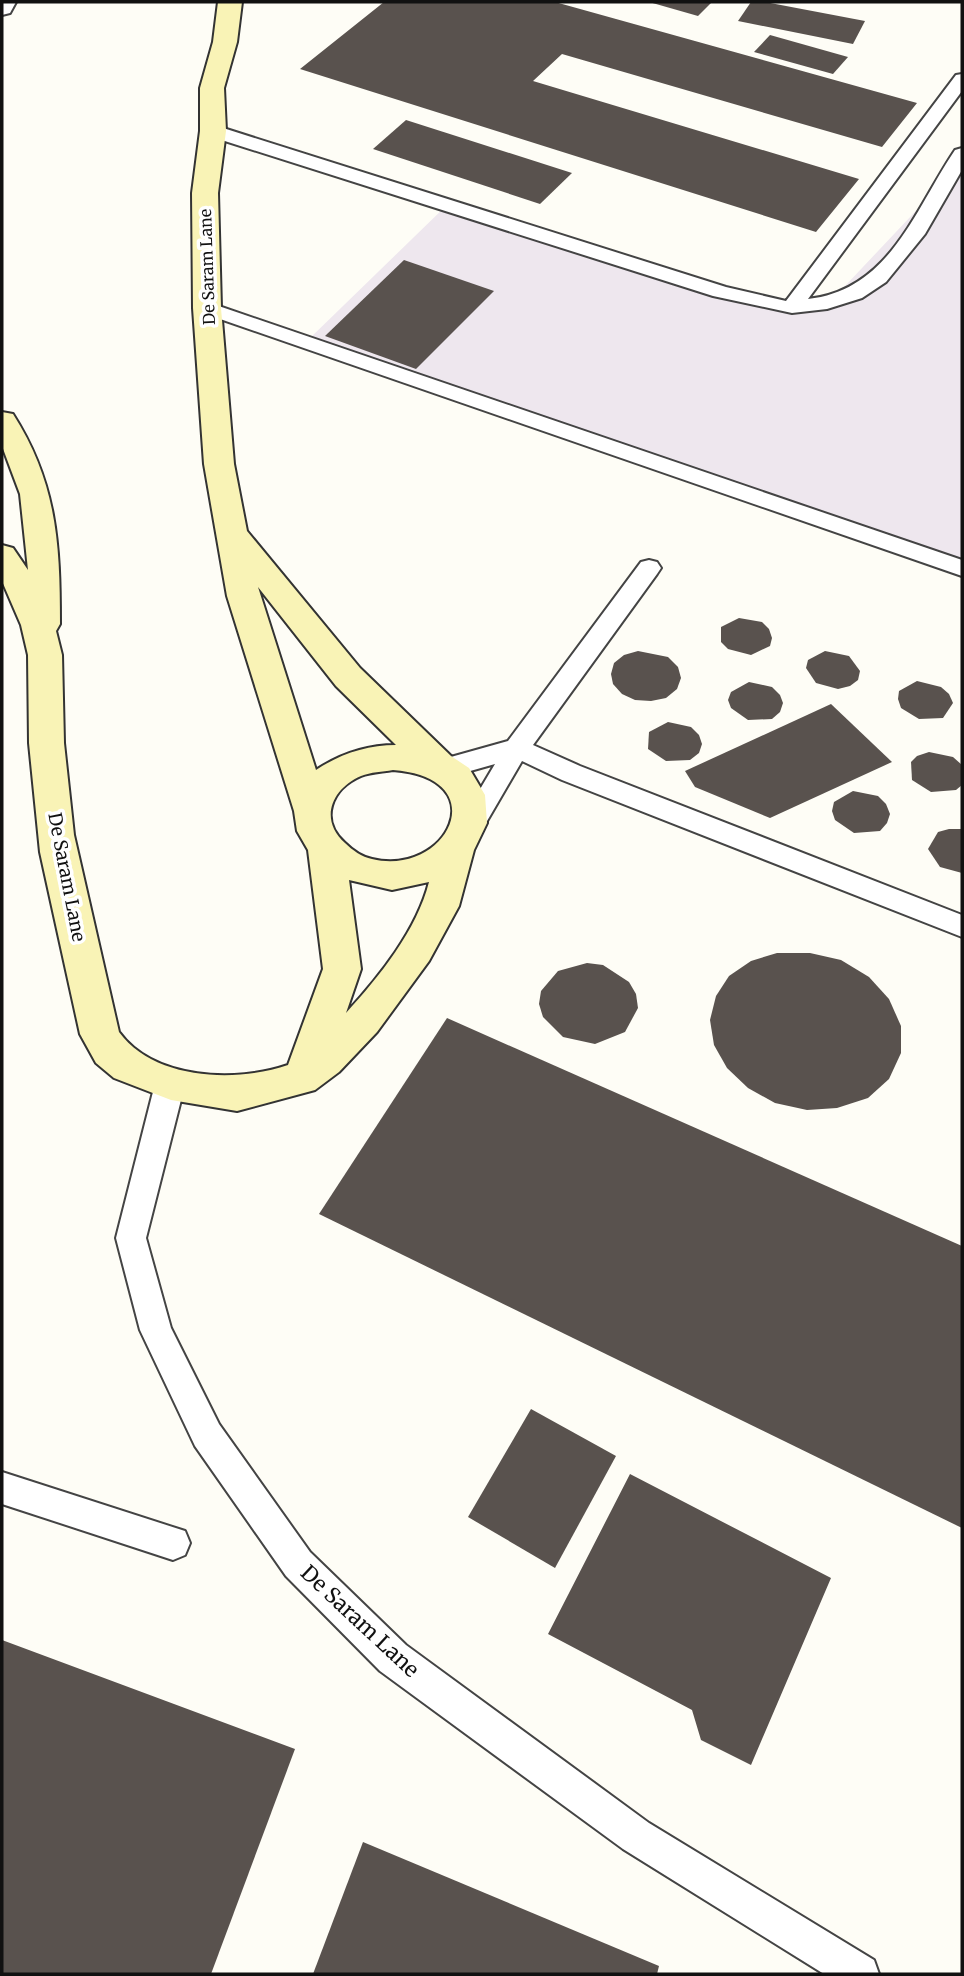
<svg xmlns="http://www.w3.org/2000/svg" width="964" height="1976" viewBox="0 0 964 1976" font-family="Merriweather,serif">
<style>
.industrial{fill:#eee7ee}
.building{fill:#59524e}
.lines{fill:none;stroke-linecap:round;stroke-linejoin:round}
.lane-casing{stroke:#444;stroke-width:4}
.street-casing{stroke:#444;stroke-width:4}
.secondary-casing{stroke:#333;stroke-width:4}
.lane{fill:#fff;fill-rule:evenodd}
.street{fill:#fff;fill-rule:evenodd}
.secondary{fill:#f9f3b6;fill-rule:evenodd}
.labels{text-anchor:middle;dominant-baseline:central;stroke-width:7;stroke-linejoin:round;paint-order:stroke}
.far-street-label{font-size:16px;fill:#111;stroke:#fff}
.street-label{font-size:18px;fill:#111;stroke:#fff}
.near-street-label{font-size:21px;fill:#111;stroke:#fff}
</style>
<rect width="100%" height="100%" fill="#fefdf6"/>
<polygon class="industrial" points="962,162 962,568 308,340 448,204 792,307 829,303"/>
<g class="building">
<polygon points="384,2 555,2 917,103 882,147 562,54 533,81 859,179 816,232 300,69"/>
<polygon points="649,2 712,2 698,16"/>
<polygon points="751,2 765,2 865,21 853,44 738,21"/>
<polygon points="770,35 848,57 833,74 754,52"/>
<polygon points="406,120 572,173 540,204 373,149"/>
<polygon points="404,260 494,291 416,369 325,336"/>
<polygon points="739,618 762,622 769,629 772,638 770,646 751,655 728,649 721,642 721,627"/>
<polygon points="638,651 668,657 678,667 681,678 677,689 666,698 651,701 635,700 622,694 613,684 611,674 614,663 624,655"/>
<polygon points="825,651 849,656 860,671 858,680 850,686 838,689 816,683 806,668 808,660"/>
<polygon points="917,681 941,687 949,694 953,703 943,718 919,719 901,708 898,699 899,691"/>
<polygon points="749,682 772,687 780,695 783,703 780,712 772,719 748,720 731,708 728,700 731,692"/>
<polygon points="831,704 892,762 770,818 695,787 685,771"/>
<polygon points="668,722 691,727 699,735 702,744 699,753 690,760 666,761 648,749 649,732"/>
<polygon points="929,752 953,757 962,765 962,785 956,790 931,792 912,780 911,762 917,756"/>
<polygon points="853,791 878,796 886,804 890,814 887,823 880,831 854,833 835,820 832,811 834,802"/>
<polygon points="949,829 962,829 962,873 940,867 928,849 938,832"/>
<polygon points="777,953 810,953 841,960 869,977 889,999 901,1026 901,1053 889,1079 868,1098 837,1108 807,1110 775,1103 748,1088 727,1068 714,1045 710,1020 716,996 729,976 751,961"/>
<polygon points="587,963 603,965 629,982 636,994 638,1008 625,1032 595,1044 563,1037 543,1017 539,1004 541,991 558,971"/>
<polygon points="447,1018 962,1246 962,1528 319,1214"/>
<polygon points="531,1409 616,1456 555,1568 468,1517"/>
<polygon points="630,1474 831,1578 751,1765 701,1740 692,1710 548,1634"/>
<polygon points="2,1640 295,1749 211,1974 2,1974"/>
<polygon points="363,1842 659,1966 657,1974 313,1974"/>
</g>
<g class="lines">
<defs>
<g id="lane">
<path d="M962,74V91L808,299C890,290 915,209 955,150L962,148V170L925,234L886,282L862,298L827,309L792,313L713,296L206,135L204,131L213,125L220,127L726,287L786,301L956,75Z"/>
<polygon points="207,302 962,560 962,576 200,312 197,308 200,304"/>
<polygon points="649,560 657,562 661,568 657,574 533,745 580,766 962,915 962,937 562,780 522,761 476,840 467,843 458,840 454,833 495,764 442,779 433,776 429,769 433,762 508,741 641,562"/>
<polygon points="170,1072 180,1075 185,1084 146,1238 171,1328 219,1424 310,1552 406,1645 649,1823 874,1960 879,1974 824,1974 623,1849 380,1671 286,1576 195,1446 140,1330 116,1238 155,1084 160,1075"/>
<polygon points="2,1472 185,1531 190,1543 185,1555 173,1560 2,1504"/>
</g>
<polygon id="street" points="2,2 16,2 10,13 2,15"/>
<path id="secondary" d="M218,2H242L237,42L224,88L226,131L218,193L221,308L234,464L247,531L360,668L451,756L469,768L485,795L487,823L474,850L459,906L429,961L377,1032L339,1072L315,1090L237,1111L171,1100L114,1078L96,1063L80,1034L40,852L29,743L28,655L21,625L2,581V545L13,548L28,570L20,494L2,446V412L13,414C57,483 60,544 60,624L56,631L62,655L64,743L74,835L119,1032C154,1080 236,1083 288,1065L323,969L308,850L297,831L294,811L227,596L204,464L193,308L192,193L200,131V88L213,42ZM258,587L336,686L396,745C367,745 340,754 316,770ZM393,770C497,778 447,877 372,859C362,857 352,850 345,843C319,820 331,789 361,776C371,772 382,772 393,770ZM349,880L392,890L429,882C417,930 379,977 346,1013L361,969Z"/>
</defs>
<use href="#lane" class="lane-casing"/>
<use href="#street" class="street-casing"/>
<use href="#secondary" class="secondary-casing"/>
<use href="#lane" class="lane"/>
<use href="#street" class="street"/>
<use href="#secondary" class="secondary"/>
</g>
<g class="labels">
<g class="far-street-label">
<text transform="translate(207 267) rotate(-92)">De Saram Lane</text>
</g>
<g class="street-label">
<text transform="translate(67 877) rotate(79)">De Saram Lane</text>
</g>
<g class="near-street-label">
<text transform="translate(360 1621) rotate(43)">De Saram Lane</text>
</g>
</g>
<rect width="964" height="1976" fill="none" stroke="#111111" stroke-width="7"/>
</svg>
